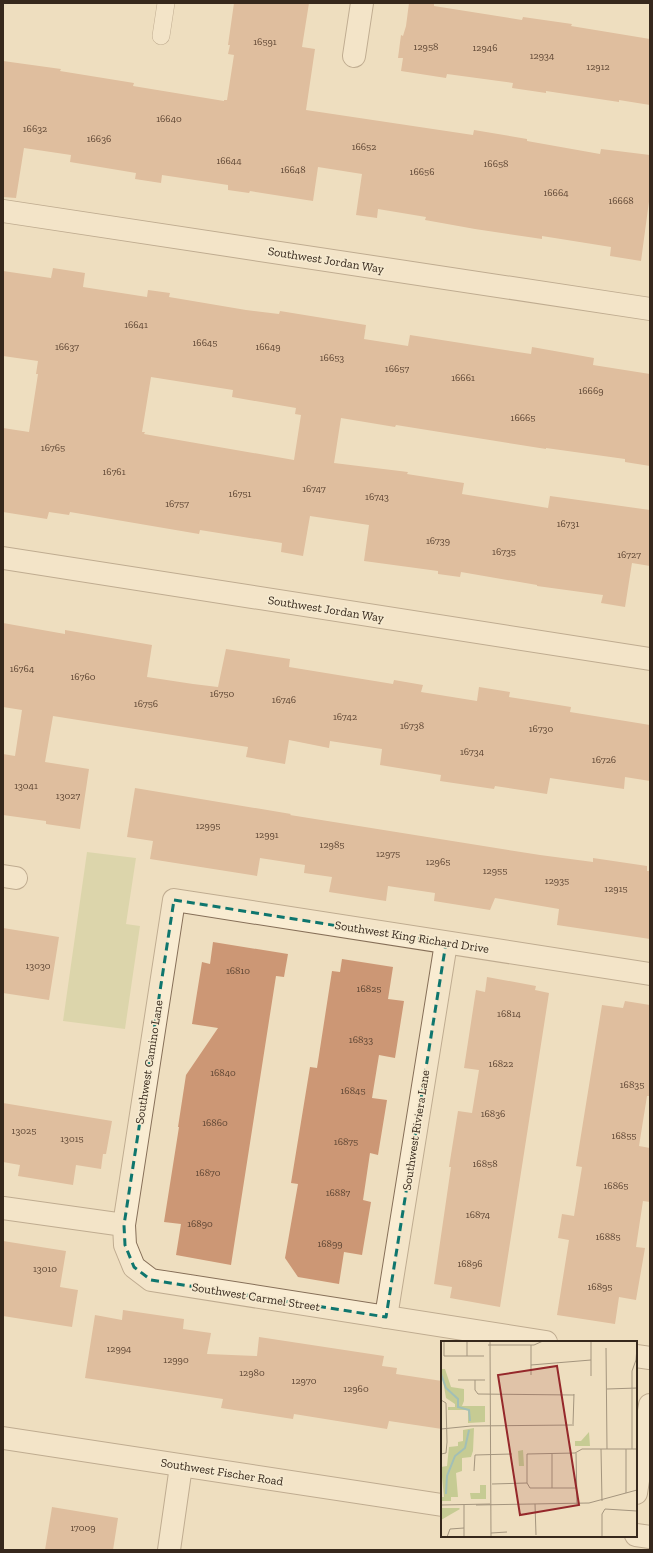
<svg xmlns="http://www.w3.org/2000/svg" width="653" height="1553" viewBox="0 0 653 1553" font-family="'Zilla Slab',serif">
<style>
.green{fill:#c6cb93}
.building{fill:#cc9775;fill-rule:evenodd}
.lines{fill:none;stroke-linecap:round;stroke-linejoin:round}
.service-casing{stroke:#866f58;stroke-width:18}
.minor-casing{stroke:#866f58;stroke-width:24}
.tertiary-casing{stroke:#866f58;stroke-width:24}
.service{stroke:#f9ecd2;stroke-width:17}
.minor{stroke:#f9ecd2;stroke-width:22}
.tertiary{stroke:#f9ecd2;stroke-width:22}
.marked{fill:none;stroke:#0f766e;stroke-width:3;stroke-dasharray:8 5;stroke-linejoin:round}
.labels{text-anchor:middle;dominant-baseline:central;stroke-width:3.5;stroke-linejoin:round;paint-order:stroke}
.number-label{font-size:10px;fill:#5c4432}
.street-label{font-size:12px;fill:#36281c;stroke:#f5e9cf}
.inset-river{fill:none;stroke:#a2bfb6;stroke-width:2}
.inset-road{fill:none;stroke:#a4957e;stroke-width:1}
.view{fill:#95282b;fill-opacity:0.15;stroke:#95282b;stroke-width:2}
.inset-edge{fill:none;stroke:#36281c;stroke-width:2}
</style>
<rect width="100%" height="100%" fill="#eedebf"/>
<polygon class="green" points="87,852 136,858 126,924 140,926 125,1029 63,1021"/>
<g class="building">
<polygon points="234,3 309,3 302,47 315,49 306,110 473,135 474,130 527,139 527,141 600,154 601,149 650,155 650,194 641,261 610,256 611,247 542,236 542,239 475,229 425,220 426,217 378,209 377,218 356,215 362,174 318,167 313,201 250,191 249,193 228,190 228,185 162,175 161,183 135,179 136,173 70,162 71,155 24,148 16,198 3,197 3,61 61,69 60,71 134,83 133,86 224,101 224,100 227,100 234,55 228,54 230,45 228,45"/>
<polygon points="409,3 434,3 434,6 522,20 523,17 572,24 571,26 650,39 650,105 619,100 619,102 546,91 546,93 512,88 513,83 447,74 446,78 401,71 403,58 398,58 401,35 403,36 406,26"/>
<path d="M53,268L85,273L83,287L147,297L148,290L170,293L169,297L246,310L279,314L280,311L366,325L364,339L408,346L410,335L531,354L532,347L594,358L593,365L650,374V466L625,462V459L546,448V449L396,425L395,427L341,418L334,463L408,472L407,474L464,483L462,494L548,508L550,496L650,510V566L632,563L625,607L601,603L603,595L537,586V585L461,572L460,577L438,574V571L364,561L369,525L310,516L303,556L281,552L282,543L200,530L199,534L70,512L69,515L49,512L47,519L3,512V428L29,432L38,374H36L38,361L3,356V271L51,278ZM151,377L233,390L232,397L296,408L295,414L301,415L294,460L144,434L145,432H142Z"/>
<polygon points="3,623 65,634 65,630 152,645 147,677 193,684 218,687 226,649 290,659 289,667 393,684 394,680 423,685 421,692 477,701 479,687 510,692 509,697 571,707 570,712 650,725 650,781 625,777 624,789 550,778 547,794 495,786 494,789 440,781 441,775 380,765 382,749 330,741 329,748 289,740 285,764 246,757 248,747 53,716 45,762 89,769 80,829 46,824 46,821 3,815 3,754 15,756 22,710 3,707"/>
<polygon points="135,788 291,814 290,815 540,855 593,862 593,858 647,866 647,871 650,871 650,939 557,925 559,909 495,898 490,910 434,901 435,893 388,886 386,901 329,892 332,877 304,873 305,865 260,858 257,876 150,859 153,841 127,837"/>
<polygon points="3,928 59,937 49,1000 3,993"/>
<polygon points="213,942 288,954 284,977 276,976 231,1265 176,1255 181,1224 164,1222 179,1127 178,1127 186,1075 218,1028 192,1024 202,962 210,964"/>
<polygon points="342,959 393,967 388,999 404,1001 395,1058 379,1055 372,1098 387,1100 378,1155 370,1153 363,1200 371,1202 362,1255 344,1252 339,1284 298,1277 285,1258 298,1184 291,1183 310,1067 317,1068 332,971 340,972"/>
<polygon points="487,977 536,986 535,990 549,993 500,1307 450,1298 452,1287 434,1284 451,1167 449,1167 458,1111 472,1113 479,1070 464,1068 476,990 485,992"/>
<polygon points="625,1001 650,1005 650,1096 647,1096 639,1146 650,1148 650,1202 643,1201 636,1247 645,1248 636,1300 619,1297 615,1324 557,1315 569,1240 558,1238 562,1214 574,1216 582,1167 576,1166 602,1005 623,1008"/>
<polygon points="3,1103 112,1121 106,1154 103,1154 101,1169 76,1165 73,1185 18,1176 20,1165 3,1162"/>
<polygon points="3,1241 66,1251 60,1287 78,1290 72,1327 3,1316"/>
<polygon points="123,1310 184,1319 183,1329 211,1333 207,1354 257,1356 259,1337 384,1356 382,1366 397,1368 396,1374 442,1381 442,1429 389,1421 387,1429 294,1414 293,1419 221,1408 223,1399 85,1378 95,1315 122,1320"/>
<polygon points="52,1507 118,1518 113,1550 45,1550"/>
</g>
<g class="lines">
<defs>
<polyline id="service" points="161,36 166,3"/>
<g id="minor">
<polyline points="354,56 362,3"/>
<polyline points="3,211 650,309"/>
<polyline points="3,558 650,659"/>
<polyline points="3,876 16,878"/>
<polyline points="3,1208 124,1225 125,1245 134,1267 151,1280 546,1342"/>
<polyline points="124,1225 174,900 650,974"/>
<polyline points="386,1317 446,943"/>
<polyline points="636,1356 650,1358"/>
<polyline points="636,1493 650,1405"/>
<polyline points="169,1550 181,1466"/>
</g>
<g id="tertiary">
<polyline points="3,1438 442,1505"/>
<polyline points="636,1535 650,1537"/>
</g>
</defs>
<use href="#service" class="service-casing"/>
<use href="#minor" class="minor-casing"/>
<use href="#tertiary" class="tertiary-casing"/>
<use href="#service" class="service"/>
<use href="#minor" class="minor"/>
<use href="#tertiary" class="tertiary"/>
</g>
<path d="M0 0H653V1553H0ZM174,900L446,943L386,1317L151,1280L134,1267L125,1245L124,1225Z" fill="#eedebf" fill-opacity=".55" fill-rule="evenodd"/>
<path class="marked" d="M174,900L446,943L386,1317L151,1280L134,1267L125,1245L124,1225Z"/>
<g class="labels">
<g class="number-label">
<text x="265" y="42">16591</text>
<text x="426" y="47">12958</text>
<text x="485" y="48">12946</text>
<text x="542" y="56">12934</text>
<text x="598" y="67">12912</text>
<text x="169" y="119">16640</text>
<text x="35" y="129">16632</text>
<text x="99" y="139">16636</text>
<text x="364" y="147">16652</text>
<text x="229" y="161">16644</text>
<text x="496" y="164">16658</text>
<text x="293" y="170">16648</text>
<text x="422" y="172">16656</text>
<text x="556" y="193">16664</text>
<text x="621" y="201">16668</text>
<text x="136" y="325">16641</text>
<text x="205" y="343">16645</text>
<text x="67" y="347">16637</text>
<text x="268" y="347">16649</text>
<text x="332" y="358">16653</text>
<text x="397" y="369">16657</text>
<text x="463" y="378">16661</text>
<text x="591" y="391">16669</text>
<text x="523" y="418">16665</text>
<text x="53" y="448">16765</text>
<text x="114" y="472">16761</text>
<text x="314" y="489">16747</text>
<text x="240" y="494">16751</text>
<text x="377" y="497">16743</text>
<text x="177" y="504">16757</text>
<text x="568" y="524">16731</text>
<text x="438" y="541">16739</text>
<text x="504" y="552">16735</text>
<text x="629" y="555">16727</text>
<text x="22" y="669">16764</text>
<text x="83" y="677">16760</text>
<text x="222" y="694">16750</text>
<text x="284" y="700">16746</text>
<text x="146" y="704">16756</text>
<text x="345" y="717">16742</text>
<text x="412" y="726">16738</text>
<text x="541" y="729">16730</text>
<text x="472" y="752">16734</text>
<text x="604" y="760">16726</text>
<text x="26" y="786">13041</text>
<text x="68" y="796">13027</text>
<text x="208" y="826">12995</text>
<text x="267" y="835">12991</text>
<text x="332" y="845">12985</text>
<text x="388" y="854">12975</text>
<text x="438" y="862">12965</text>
<text x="495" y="871">12955</text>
<text x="557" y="881">12935</text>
<text x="616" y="889">12915</text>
<text x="38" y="966">13030</text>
<text x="238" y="971">16810</text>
<text x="369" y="989">16825</text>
<text x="509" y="1014">16814</text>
<text x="361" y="1040">16833</text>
<text x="501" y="1064">16822</text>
<text x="223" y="1073">16840</text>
<text x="632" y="1085">16835</text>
<text x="353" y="1091">16845</text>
<text x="493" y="1114">16836</text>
<text x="215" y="1123">16860</text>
<text x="24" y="1131">13025</text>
<text x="624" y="1136">16855</text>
<text x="72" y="1139">13015</text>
<text x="346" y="1142">16875</text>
<text x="485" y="1164">16858</text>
<text x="208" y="1173">16870</text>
<text x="616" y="1186">16865</text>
<text x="338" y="1193">16887</text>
<text x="478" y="1215">16874</text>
<text x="200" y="1224">16890</text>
<text x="608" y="1237">16885</text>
<text x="330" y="1244">16899</text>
<text x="470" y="1264">16896</text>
<text x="45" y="1269">13010</text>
<text x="600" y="1287">16895</text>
<text x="119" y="1349">12994</text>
<text x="176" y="1360">12990</text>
<text x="252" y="1373">12980</text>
<text x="304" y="1381">12970</text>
<text x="356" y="1389">12960</text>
<text x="83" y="1528">17009</text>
</g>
<g class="street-label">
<text transform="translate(326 260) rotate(9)">Southwest Jordan Way</text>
<text transform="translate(326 609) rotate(9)">Southwest Jordan Way</text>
<text transform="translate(412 937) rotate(9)">Southwest King Richard Drive</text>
<text transform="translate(149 1062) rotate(-81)">Southwest Camino Lane</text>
<text transform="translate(416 1130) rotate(-81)">Southwest Riviera Lane</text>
<text transform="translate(256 1297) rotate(9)">Southwest Carmel Street</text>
<text transform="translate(222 1472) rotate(9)">Southwest Fischer Road</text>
</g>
</g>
<g transform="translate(441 1341)">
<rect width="196" height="196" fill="#eedebf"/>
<path d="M0,28H4L10,46L23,48V60L21,65H44V81L27,82V69H7V66H14V63L5,57ZM33,87L32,110L30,116L21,117V130L15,132L17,156H10V160H0V156H3L0,126L6,125L8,106L17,105V101L22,100V89ZM148,91L149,105H134V100H140ZM82,109L83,125H78L77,110ZM39,144H45V158H30L29,152H39ZM0,167H18L19,168L0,179Z" fill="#c6cb93"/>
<path class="inset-river" d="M0,33L5,47L17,58V66L28,69L29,80M5,153L6,135L14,115L24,107L28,89"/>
<path class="inset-road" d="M3,0V15H43M26,0V15M49,0L50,196M47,4H93L102,0M90,4V34M165,7L166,108M90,24L150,19M150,35V0M17,39H44M34,39V49L37,53L133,54M166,48L196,47M0,59L5,62L6,101L5,112L0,113M132,83L133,53M0,88L30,85L133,84M160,108L161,160M185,108V152M191,108V30L195,19L196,6M135,112L136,163M33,130L34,114L71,113M86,142V113L134,112L141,108H196M51,143L86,142L89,147H136M111,147V113M94,163L95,194M0,164L49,163M23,164V196M35,164L148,162L196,149M50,192L66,191M6,196L9,188L23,187M161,196V173L164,168L196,170"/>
<path class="view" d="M116,25L138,164L79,174L57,34Z"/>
<rect width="196" height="196" class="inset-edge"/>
</g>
<rect width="653" height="1553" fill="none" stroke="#36281c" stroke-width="8"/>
</svg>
